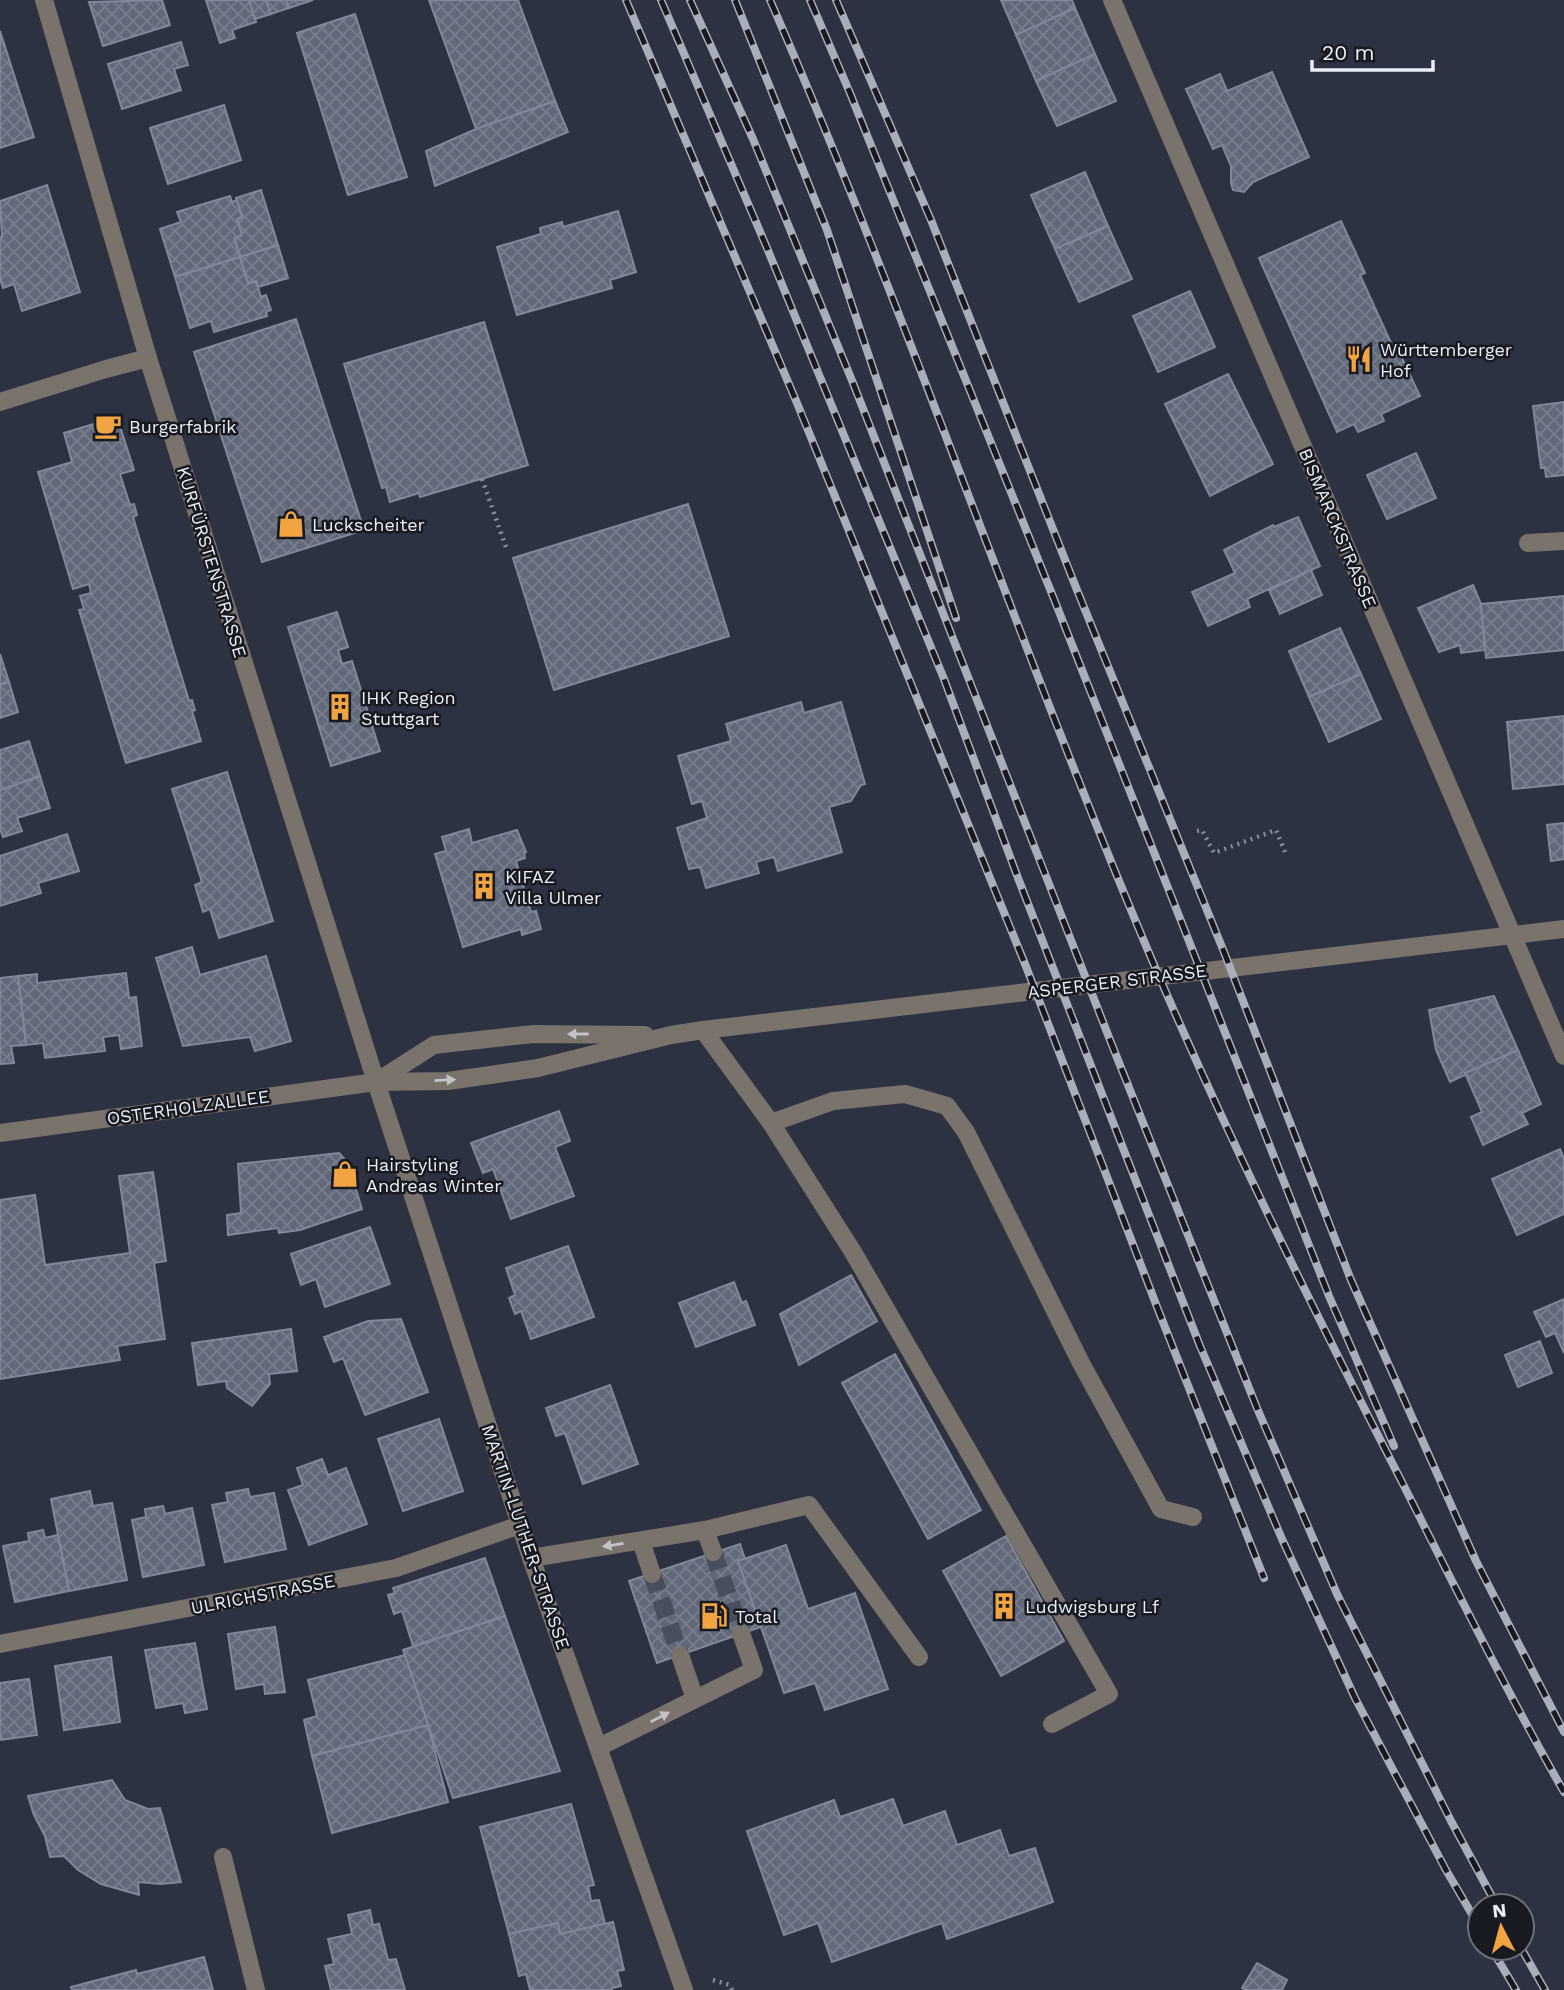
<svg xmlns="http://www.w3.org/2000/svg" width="1564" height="1990" viewBox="0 0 1564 1990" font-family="'Work Sans',sans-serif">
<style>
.building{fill:url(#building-cross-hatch);stroke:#808899;stroke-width:2}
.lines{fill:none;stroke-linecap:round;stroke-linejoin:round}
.minor-tunnel{stroke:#484e5d;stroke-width:18;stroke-dasharray:18 9;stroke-linecap:butt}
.path{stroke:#898f9c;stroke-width:4.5;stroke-dasharray:2 5;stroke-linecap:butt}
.minor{stroke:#79736c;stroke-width:18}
.rail-casing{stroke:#a9aeba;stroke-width:8}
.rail{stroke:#171a21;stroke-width:5;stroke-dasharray:16;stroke-linecap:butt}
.oneway{fill:#c2c3c7}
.labels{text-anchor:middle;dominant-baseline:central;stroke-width:5;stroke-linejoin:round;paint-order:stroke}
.poi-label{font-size:18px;fill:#e9eef8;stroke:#171a21;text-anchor:start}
.street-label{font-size:18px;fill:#e9eef8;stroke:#171a21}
</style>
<defs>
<pattern id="building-cross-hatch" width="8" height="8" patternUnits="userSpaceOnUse" patternTransform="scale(1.75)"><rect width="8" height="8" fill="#616879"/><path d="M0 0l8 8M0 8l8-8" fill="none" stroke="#787e8d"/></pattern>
</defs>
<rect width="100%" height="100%" fill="#2c3242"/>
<g class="building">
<polygon points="162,0 170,25 103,46 89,2"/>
<polygon points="206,0 249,0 256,22 232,30 235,38 220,43"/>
<polygon points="249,0 266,0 271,14 255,19"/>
<polygon points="266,0 286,0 289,8 271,14"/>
<polygon points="286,0 313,0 289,8"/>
<polygon points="429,0 518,0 555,101 476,129"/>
<polygon points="1001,0 1072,0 1075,8 1016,35"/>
<polygon points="1075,8 1095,54 1036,81 1016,35"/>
<polygon points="355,14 407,177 348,195 297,33"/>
<polygon points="0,31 34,137 0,148"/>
<polygon points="181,42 188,65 174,69 181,90 122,109 108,64"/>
<polygon points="1095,54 1116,101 1057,126 1036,81"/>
<polygon points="1272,72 1309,157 1253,182 1244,192 1233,190 1231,183 1231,166 1222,145 1213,149 1186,89 1220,74 1227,91"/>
<polygon points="555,101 568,132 435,186 426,151 476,129"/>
<polygon points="224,105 241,160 168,184 150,128"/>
<polygon points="1085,172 1108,226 1055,249 1031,195"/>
<polygon points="47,185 80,292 22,311 14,284 3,288 0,279 0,237 2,237 0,201"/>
<polygon points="261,190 278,245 240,257 234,238 242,235 237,219 242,217 236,198"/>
<polygon points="230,196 232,202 237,200 242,217 237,219 242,235 234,238 240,257 175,277 160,229 181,222 177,212"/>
<polygon points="618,211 636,272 610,280 612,288 517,315 497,247 541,234 540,228 562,222 563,227"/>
<polygon points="1341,221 1365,273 1360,275 1397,356 1400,354 1420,396 1381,414 1384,421 1358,432 1354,424 1337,432 1259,258"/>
<polygon points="1108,226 1132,279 1079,302 1055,249"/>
<polygon points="278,245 288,278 258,287 256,281 248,284 240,257"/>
<polygon points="240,257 248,284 256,281 261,297 266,295 271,310 266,312 267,316 214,332 211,321 190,328 175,277"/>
<polygon points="1190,291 1215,347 1158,372 1133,316"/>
<polygon points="296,319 364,530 262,562 194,352"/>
<polygon points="484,322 528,465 420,497 419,493 390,502 386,487 382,488 344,364"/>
<polygon points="1228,374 1273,464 1210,496 1165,404"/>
<polygon points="1564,402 1564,475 1546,477 1545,468 1541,468 1533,406"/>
<polygon points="117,417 134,470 120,474 130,505 134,504 137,515 133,517 189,701 192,700 195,710 192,711 201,741 126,763 79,610 84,609 80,596 91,593 89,584 73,589 38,472 72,462 64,433"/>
<polygon points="1416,453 1436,498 1387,519 1367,475"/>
<polygon points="688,504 729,636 554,690 513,558"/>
<polygon points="1298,517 1320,566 1247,599 1250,607 1208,626 1192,592 1235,573 1224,550 1273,525 1274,527"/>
<polygon points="1311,570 1322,595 1280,614 1269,590"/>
<polygon points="1473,585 1481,604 1485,650 1461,653 1460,645 1439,652 1418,608"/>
<polygon points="1564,596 1564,650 1486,658 1481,604"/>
<polygon points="337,612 348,647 338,650 342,664 352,661 380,751 331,766 288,627"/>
<polygon points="1340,628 1361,674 1309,697 1289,651"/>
<polygon points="0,654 9,682 0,685"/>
<polygon points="1361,674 1381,719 1329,742 1309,697"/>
<polygon points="9,682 18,712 0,718 0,685"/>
<polygon points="801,702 804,713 841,702 865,784 861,785 851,801 829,807 842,852 778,871 774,857 756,862 759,873 706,888 700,867 689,869 677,828 707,818 702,801 692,804 678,756 731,741 726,724"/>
<polygon points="1564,716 1564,784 1513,789 1507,722"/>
<polygon points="29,741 40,776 0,790 0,750"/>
<polygon points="227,772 273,921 219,938 210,909 203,912 195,885 202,882 172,789"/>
<polygon points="40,776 50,808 17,818 22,831 3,837 0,829 0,790"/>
<polygon points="1564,823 1564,859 1551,861 1547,825"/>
<polygon points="469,829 472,843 517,830 526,852 524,852 525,858 516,861 531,912 536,911 541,929 522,935 521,929 463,947 435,854 446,851 442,837"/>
<polygon points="67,834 79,871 38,883 41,893 0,906 0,856"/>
<polygon points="192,947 200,975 266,956 291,1041 255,1051 250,1037 183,1046 156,958"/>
<polygon points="126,973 129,998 136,997 142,1046 121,1049 119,1035 103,1037 105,1051 45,1058 43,1043 26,1045 18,976 37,974 37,983"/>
<polygon points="18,976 26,1045 11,1046 14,1063 0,1064 0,978"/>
<polygon points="1494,996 1518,1050 1450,1082 1436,1050 1429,1010"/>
<polygon points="1518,1050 1541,1104 1522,1113 1528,1124 1483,1145 1471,1117 1482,1112 1465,1073"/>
<polygon points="559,1111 570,1141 555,1147 574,1196 511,1219 493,1169 483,1173 471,1143"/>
<polygon points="1560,1149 1564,1159 1564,1214 1517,1235 1492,1179"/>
<polygon points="339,1153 348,1163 362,1209 300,1230 279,1233 278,1228 228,1235 227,1215 241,1213 238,1164"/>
<polygon points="153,1172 166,1261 154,1263 165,1339 117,1346 120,1360 0,1379 0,1200 35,1195 45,1265 130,1253 119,1176"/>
<polygon points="370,1227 390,1284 325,1307 316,1279 301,1285 291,1254"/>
<polygon points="568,1246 594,1317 531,1339 521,1311 515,1314 509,1298 515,1295 506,1268"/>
<polygon points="851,1275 877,1321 799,1365 780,1314"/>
<polygon points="734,1282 742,1303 746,1301 755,1325 696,1347 679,1303"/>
<polygon points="1564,1299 1564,1353 1555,1333 1546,1337 1534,1312"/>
<polygon points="401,1319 428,1392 365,1415 343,1358 334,1362 324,1337 368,1321"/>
<polygon points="291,1329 297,1371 269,1374 270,1384 252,1406 227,1388 226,1381 198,1385 192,1343"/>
<polygon points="1540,1341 1552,1373 1518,1387 1505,1355"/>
<polygon points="895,1354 981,1510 928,1539 842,1383"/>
<polygon points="610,1385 638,1464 583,1484 565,1433 556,1436 546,1408"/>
<polygon points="439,1419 463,1491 403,1511 378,1439"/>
<polygon points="322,1459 328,1475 346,1468 367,1524 309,1545 288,1490 303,1485 297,1468"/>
<polygon points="248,1489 250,1497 274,1493 286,1549 225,1562 212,1505 228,1502 226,1493"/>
<polygon points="90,1491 93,1506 112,1503 127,1580 69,1591 51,1499"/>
<polygon points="163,1506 165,1514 192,1508 204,1565 143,1577 132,1520 146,1517 145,1509"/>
<polygon points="43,1530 45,1538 58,1535 69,1591 15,1602 3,1546 29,1541 28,1533"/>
<polygon points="1006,1536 1064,1641 1001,1676 943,1571"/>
<polygon points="740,1544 745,1559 738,1561 761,1627 657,1663 629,1581"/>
<polygon points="786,1545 808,1609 855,1593 888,1689 825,1710 815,1683 784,1693 738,1561"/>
<polygon points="485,1558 505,1616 413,1646 402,1611 394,1614 388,1595 395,1593 393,1588"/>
<polygon points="505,1616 560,1771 453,1798 403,1650"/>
<polygon points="275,1627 285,1692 265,1694 264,1684 236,1689 228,1634"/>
<polygon points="195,1643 207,1709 185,1713 183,1703 156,1708 145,1650"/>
<polygon points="405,1655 428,1725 312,1756 304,1720 317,1716 308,1680"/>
<polygon points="111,1657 120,1722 64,1730 55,1666"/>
<polygon points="29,1679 37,1735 0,1740 0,1683"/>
<polygon points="428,1725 448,1802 332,1833 312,1756"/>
<polygon points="112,1780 125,1800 148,1809 160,1808 181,1882 160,1884 138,1882 139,1895 101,1884 78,1870 64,1856 50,1857 45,1836 34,1815 28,1796"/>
<polygon points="893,1799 903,1826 945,1811 957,1845 1000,1830 1009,1856 1035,1848 1053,1902 947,1939 942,1923 832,1962 818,1923 784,1935 747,1831 834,1800 840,1817"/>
<polygon points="571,1804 594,1885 588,1886 591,1901 599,1900 605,1924 560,1934 558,1923 509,1934 480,1827"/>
<polygon points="370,1910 373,1925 379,1924 388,1960 396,1959 405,1990 331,1990 325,1966 334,1964 328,1939 352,1934 348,1915"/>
<polygon points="613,1922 624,1970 617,1971 621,1986 612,1988 612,1990 530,1990 526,1974 519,1976 509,1934 558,1923 560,1934"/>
<polygon points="204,1957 213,1990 72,1990 71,1987 136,1970 137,1974"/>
<polygon points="1257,1963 1287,1980 1282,1990 1246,1990 1242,1988"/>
</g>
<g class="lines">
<g class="minor-tunnel">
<polyline points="713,1552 741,1633"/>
<polyline points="652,1574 680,1655"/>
</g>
<g class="path">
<polyline points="482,479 507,550"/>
<polyline points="1197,831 1202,830 1214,853 1276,830 1285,852"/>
<polyline points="713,1980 730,1985 732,1990"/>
</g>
<g class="minor">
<polyline points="44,0 148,358 376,1082 531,1558 684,1990"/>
<polyline points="1112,0 1564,1056"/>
<polyline points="0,402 106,369 148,358"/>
<polyline points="1528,543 1564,541"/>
<polyline points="703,1030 771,1123 853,1252 1109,1694 1052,1724"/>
<polyline points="376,1082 434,1045 533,1034 645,1035"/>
<polyline points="771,1123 833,1101 905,1094 947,1106 966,1132 1081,1363 1161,1509 1193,1517"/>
<polyline points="0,1133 376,1082 448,1081 538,1068 671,1035 703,1030 1564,929"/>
<polyline points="705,1530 809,1505 919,1657"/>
<polyline points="641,1541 652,1574"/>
<polyline points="531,1558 705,1530 713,1552"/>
<polyline points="0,1644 396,1568 520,1525"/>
<polyline points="680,1655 695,1699"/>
<polyline points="599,1747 754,1670 741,1633"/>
<polyline points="223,1857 256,1990"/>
</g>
<defs>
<g id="rail">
<polyline points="626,0 797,403 1027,969 1159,1312 1264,1578"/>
<polyline points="661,0 767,248 944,679 1018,878 1200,1346 1282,1539 1355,1698 1446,1870 1480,1928"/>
<polyline points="690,0 753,139 853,383 1112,1045 1257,1408 1337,1594 1451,1821 1497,1906"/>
<polyline points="735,0 827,230 956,618"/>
<path d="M770,0C907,313 1016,638 1149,953C1226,1134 1314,1311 1404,1486C1456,1589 1507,1692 1564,1792"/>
<polyline points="810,0 850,93 1054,599 1329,1296 1394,1446"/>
<polyline points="836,0 931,220 1077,590 1224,952 1351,1280 1476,1561 1564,1732"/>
<polyline points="1491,1948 1516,1990"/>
<polyline points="1521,1948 1545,1990"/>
</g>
</defs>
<use href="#rail" class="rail-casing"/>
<use href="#rail" class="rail"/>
</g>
<defs><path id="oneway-solid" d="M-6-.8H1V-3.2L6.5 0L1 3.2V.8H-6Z" transform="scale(1.75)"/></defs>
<g class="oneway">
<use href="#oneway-solid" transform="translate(578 1034) rotate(-180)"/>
<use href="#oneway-solid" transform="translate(445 1080) rotate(-3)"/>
<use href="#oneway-solid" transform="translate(613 1545) rotate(171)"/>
<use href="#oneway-solid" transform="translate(660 1717) rotate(-27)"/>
</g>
<defs>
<symbol id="restaurant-bare" viewBox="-9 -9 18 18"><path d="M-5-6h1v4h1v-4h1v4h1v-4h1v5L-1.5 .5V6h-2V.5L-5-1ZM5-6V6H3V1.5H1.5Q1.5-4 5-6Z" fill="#f3a442" stroke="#171a21" stroke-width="2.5" paint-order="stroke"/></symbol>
<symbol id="cafe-bare" viewBox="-9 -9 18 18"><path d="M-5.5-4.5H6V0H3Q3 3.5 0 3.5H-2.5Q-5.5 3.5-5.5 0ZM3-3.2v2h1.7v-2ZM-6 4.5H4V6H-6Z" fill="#f3a442" stroke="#171a21" stroke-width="2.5" paint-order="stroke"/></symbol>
<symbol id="shop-bare" viewBox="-9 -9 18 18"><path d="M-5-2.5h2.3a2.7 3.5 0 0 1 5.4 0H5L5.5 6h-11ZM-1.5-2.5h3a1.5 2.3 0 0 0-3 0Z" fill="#f3a442" stroke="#171a21" stroke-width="2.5" paint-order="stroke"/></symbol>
<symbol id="building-bare" viewBox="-9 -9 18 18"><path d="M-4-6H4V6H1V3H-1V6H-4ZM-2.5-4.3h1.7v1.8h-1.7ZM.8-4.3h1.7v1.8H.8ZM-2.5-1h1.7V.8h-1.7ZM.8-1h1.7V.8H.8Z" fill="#f3a442" stroke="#171a21" stroke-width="2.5" paint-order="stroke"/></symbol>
<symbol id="fuel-bare" viewBox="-9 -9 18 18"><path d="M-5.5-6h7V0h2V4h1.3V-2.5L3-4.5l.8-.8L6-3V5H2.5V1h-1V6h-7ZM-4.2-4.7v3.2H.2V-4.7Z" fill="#f3a442" stroke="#171a21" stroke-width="2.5" paint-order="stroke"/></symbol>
</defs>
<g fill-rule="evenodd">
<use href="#restaurant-bare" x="1340" y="340" width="38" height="38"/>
<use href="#cafe-bare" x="89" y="407" width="38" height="38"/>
<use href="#shop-bare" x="272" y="505" width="38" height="38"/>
<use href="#building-bare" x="321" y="688" width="38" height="38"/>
<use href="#building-bare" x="465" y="867" width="38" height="38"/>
<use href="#shop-bare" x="326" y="1155" width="38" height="38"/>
<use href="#building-bare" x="985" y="1587" width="38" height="38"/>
<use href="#fuel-bare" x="695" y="1597" width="38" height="38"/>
</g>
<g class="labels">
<g class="poi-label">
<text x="1380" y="349">Württemberger<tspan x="1380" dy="21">Hof</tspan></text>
<text x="129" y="426">Burgerfabrik</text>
<text x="312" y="524">Luckscheiter</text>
<text x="361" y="697">IHK Region<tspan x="361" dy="21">Stuttgart</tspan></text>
<text x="505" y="876">KIFAZ<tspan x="505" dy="21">Villa Ulmer</tspan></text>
<text x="366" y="1164">Hairstyling<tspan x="366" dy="21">Andreas Winter</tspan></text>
<text x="1025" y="1606">Ludwigsburg Lf</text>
<text x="735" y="1616">Total</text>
</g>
<g class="street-label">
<text transform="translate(1338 528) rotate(67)">BISMARCKSTRASSE</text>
<text transform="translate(212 562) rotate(73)">KURFÜRSTENSTRASSE</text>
<text transform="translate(1117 981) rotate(-7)">ASPERGER STRASSE</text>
<text transform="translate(188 1107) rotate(-8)">OSTERHOLZALLEE</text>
<text transform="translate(526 1537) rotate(71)">MARTIN-LUTHER-STRASSE</text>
<text transform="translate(263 1594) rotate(-11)">ULRICHSTRASSE</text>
</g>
</g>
<g transform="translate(1501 1927) rotate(354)"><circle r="33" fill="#171a21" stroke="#6b6f77" stroke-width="2"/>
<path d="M0-5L12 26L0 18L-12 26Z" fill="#f3a442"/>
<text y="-10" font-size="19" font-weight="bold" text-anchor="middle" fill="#e9eef8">N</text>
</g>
<path d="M1312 60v10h121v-10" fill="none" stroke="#e9eef8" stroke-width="3.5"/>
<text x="1322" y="60" font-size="21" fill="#e9eef8" stroke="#171a21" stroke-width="5" paint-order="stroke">20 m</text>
</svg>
